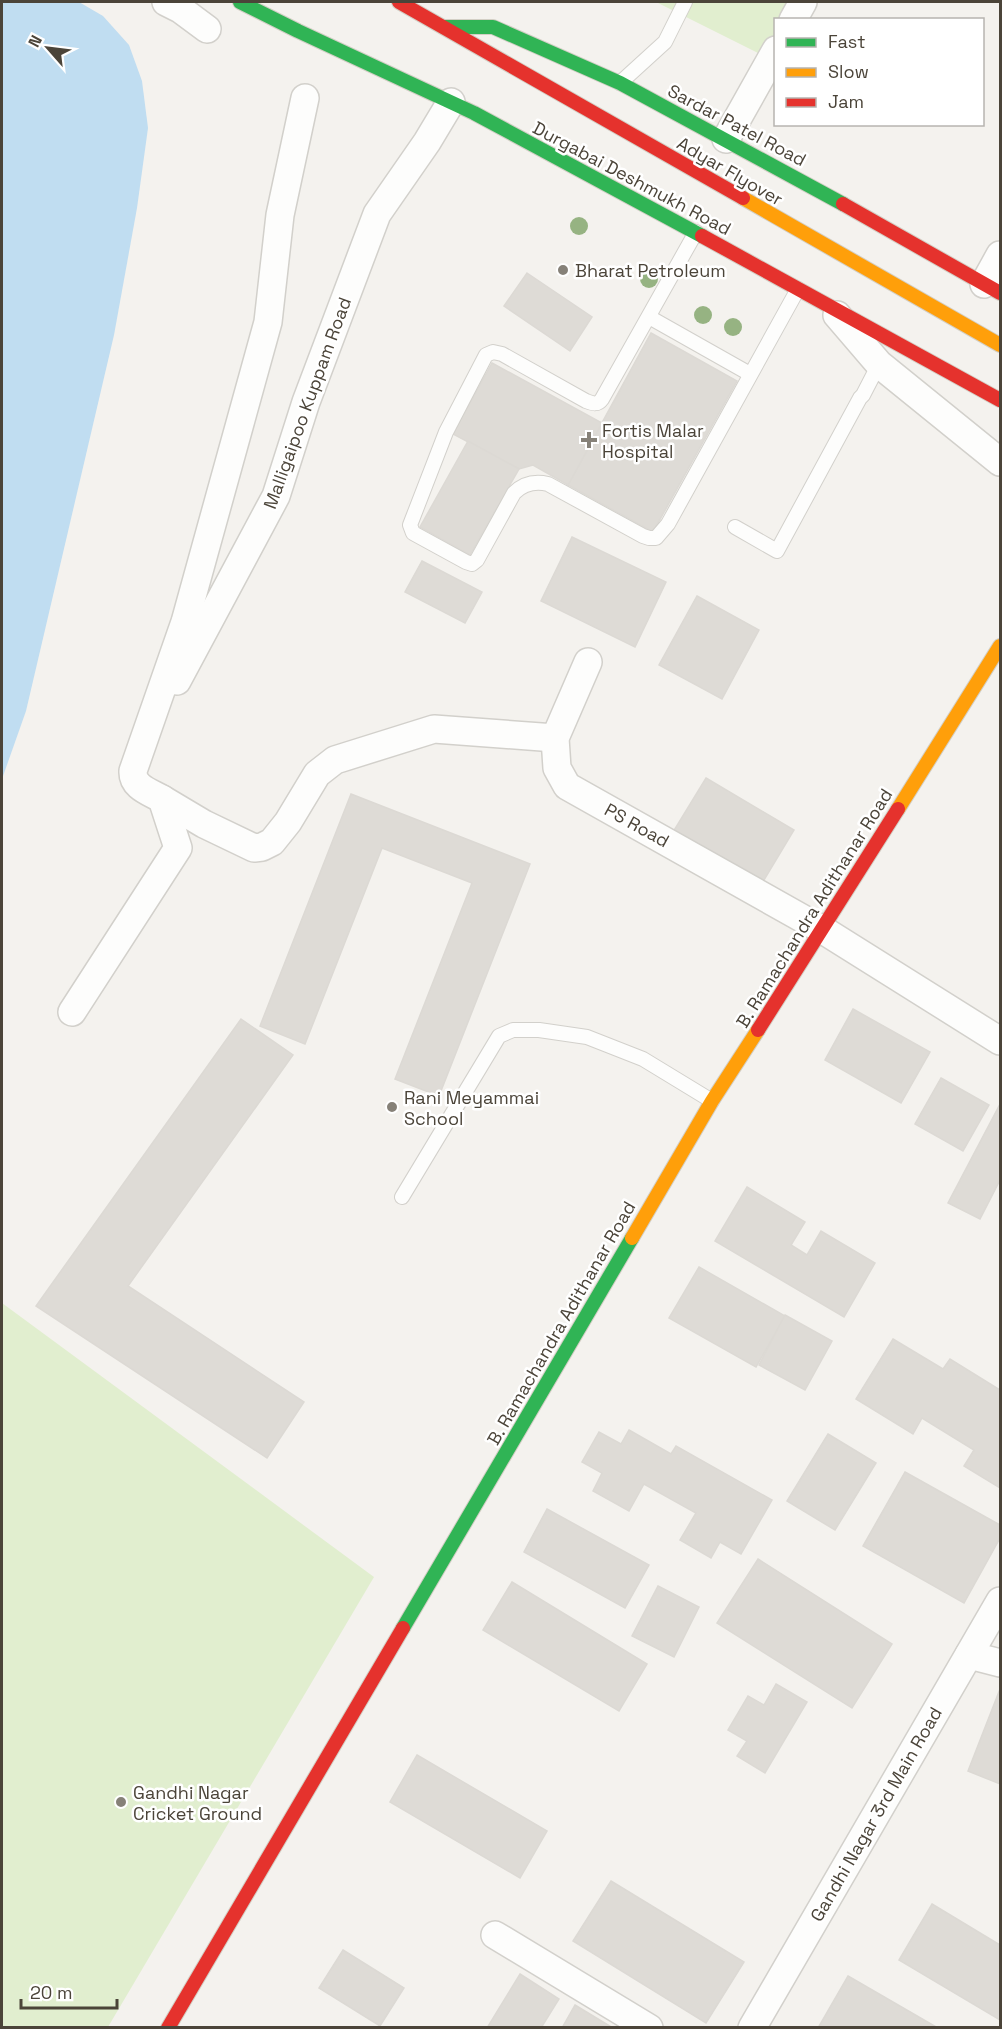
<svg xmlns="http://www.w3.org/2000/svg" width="1002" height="2029" viewBox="0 0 1002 2029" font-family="'Space Grotesk',sans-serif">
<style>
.green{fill:#e1eecf}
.water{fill:#c0ddf1}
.building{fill:#dedbd6;stroke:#dcd9d4;stroke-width:1.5}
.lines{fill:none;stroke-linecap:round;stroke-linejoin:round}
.lane-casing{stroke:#d2d0cb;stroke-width:16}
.street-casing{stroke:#d2d0cb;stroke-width:30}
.fast-casing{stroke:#d3cfc5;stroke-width:16}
.slow-casing{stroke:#d3cfc5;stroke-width:16}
.jam-casing{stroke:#d3cfc5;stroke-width:16}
.lane{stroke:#fdfdfc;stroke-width:14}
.street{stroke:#fdfdfc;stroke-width:27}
.fast{stroke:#30b455;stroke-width:14}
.slow{stroke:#ff9f0a;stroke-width:14}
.jam{stroke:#e5322d;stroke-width:14}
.tree{fill:#96b382}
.poi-dot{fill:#868178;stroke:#fff;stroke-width:2}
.labels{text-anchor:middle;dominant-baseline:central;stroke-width:5;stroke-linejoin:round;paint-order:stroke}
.street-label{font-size:18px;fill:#4b4439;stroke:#fff}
.poi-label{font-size:18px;fill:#4b4439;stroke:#fff;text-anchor:start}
</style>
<rect width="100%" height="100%" fill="#f4f2ee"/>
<g class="green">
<polygon points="656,2 796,2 786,19 776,20 775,39 766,57"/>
<polygon points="2,1303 374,1577 108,2027 2,2027"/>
</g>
<polygon class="water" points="2,2 79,2 103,16 129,45 142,81 148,128 137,208 114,335 26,711 2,779"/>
<g class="building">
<polygon points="527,273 592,317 570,351 504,306"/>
<polygon points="651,333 737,381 653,532 568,485"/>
<polygon points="492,363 602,423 568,485 533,465 519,469 453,434"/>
<polygon points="468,441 519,469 470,555 420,527"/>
<polygon points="572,537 666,582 635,647 541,601"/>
<polygon points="422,561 482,592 465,623 405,592"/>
<polygon points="697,596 759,630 722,699 659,665"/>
<polygon points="706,778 794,830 761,885 673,832"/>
<polygon points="351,794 530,864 439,1096 395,1079 472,883 382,848 305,1044 260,1026"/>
<polygon points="853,1009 930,1052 901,1103 825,1060"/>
<polygon points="241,1019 293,1055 128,1286 304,1402 267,1458 36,1306"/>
<polygon points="941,1078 989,1105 963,1151 915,1124"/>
<polygon points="1000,1104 1000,1180 980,1219 948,1203"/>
<polygon points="747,1187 805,1222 791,1245 807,1255 821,1231 875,1263 844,1317 715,1241"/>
<polygon points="699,1267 785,1316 756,1367 669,1318"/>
<polygon points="785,1315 832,1341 805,1390 759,1365"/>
<polygon points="893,1339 943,1369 950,1359 1000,1390 1000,1488 964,1466 974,1450 922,1418 913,1434 856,1399"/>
<polygon points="629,1430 671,1454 676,1446 772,1500 741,1554 720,1542 711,1558 680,1540 696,1513 644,1484 629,1511 593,1491 602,1473 582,1462 599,1432 621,1444"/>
<polygon points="828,1434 876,1463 835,1530 787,1501"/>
<polygon points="905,1472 1000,1525 1000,1538 964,1603 863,1546"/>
<polygon points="547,1509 649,1565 625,1608 524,1552"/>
<polygon points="758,1559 892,1644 852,1708 717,1623"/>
<polygon points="512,1582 647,1664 619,1711 483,1630"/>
<polygon points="658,1586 699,1607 674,1657 632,1636"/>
<polygon points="776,1684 807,1702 765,1773 737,1756 747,1741 728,1730 748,1696 764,1705"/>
<polygon points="1000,1689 1000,1784 968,1771"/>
<polygon points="417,1755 547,1831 520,1878 390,1802"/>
<polygon points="611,1881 744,1962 706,2023 573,1941"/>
<polygon points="932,1904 1000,1945 1000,2020 899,1960"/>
<polygon points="343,1950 404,1988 380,2026 319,1988"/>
<polygon points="520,1974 559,1999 541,2028 487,2028"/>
<polygon points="848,1976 938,2028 818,2028"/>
<polygon points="575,2005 613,2028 562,2028"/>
</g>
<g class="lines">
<defs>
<g id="lane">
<polyline points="620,83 665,42 685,2"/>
<path d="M696,232L602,399C598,405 593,404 586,401L502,354L493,352L486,355L446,432L410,525L413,533L466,562L472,564L477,560L514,493C524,483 535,481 548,484L643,536L649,538H656L668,524L798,289"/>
<polyline points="649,317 750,374"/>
<polyline points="735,527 777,551 860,398 863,395 879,364"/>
<polyline points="402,1197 499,1036 513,1030 539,1030 587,1037 643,1059 712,1101"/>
</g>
<g id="street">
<polyline points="166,2 180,9 207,29"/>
<polyline points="793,20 803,2"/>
<polyline points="726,139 776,50"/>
<polyline points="984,284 1000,255"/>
<polyline points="837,315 879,364 1000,462"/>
<polyline points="588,662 555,738 557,768 567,786 823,930 1000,1041"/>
<polyline points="177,681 276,496 306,402 377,214 427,142 451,102"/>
<polyline points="162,799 204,824 254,848 262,847 272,842 288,822 317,774 335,760 434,729 555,738"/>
<path d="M72,1012L178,848L162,799C150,792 132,787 133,771L185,622L268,322L280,215L305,98"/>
<polyline points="969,1655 1000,1663"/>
<polyline points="495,1935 649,2028"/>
<polyline points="752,2028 1000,1601"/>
</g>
<g id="fast">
<polyline points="240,2 298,31 474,113 702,236"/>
<polyline points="444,27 493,27 620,83 843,204"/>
<polyline points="403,1628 632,1238"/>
</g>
<g id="slow">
<polyline points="743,198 1000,345"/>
<polyline points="898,809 1000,646"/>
<polyline points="632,1238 712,1101 758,1030"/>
</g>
<g id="jam">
<polyline points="399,2 743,198"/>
<polyline points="843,204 1000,293"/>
<polyline points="702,236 1000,400"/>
<polyline points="758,1030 898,809"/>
<polyline points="168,2028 403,1628"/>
</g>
</defs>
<use href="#lane" class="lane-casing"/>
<use href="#street" class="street-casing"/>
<use href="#fast" class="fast-casing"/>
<use href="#slow" class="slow-casing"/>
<use href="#jam" class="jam-casing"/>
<use href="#lane" class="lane"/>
<use href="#street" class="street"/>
<use href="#fast" class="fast"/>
<use href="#slow" class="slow"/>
<use href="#jam" class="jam"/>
</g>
<g class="tree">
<circle cx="579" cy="226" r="9"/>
<circle cx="649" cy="279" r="9"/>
<circle cx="703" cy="315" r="9"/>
<circle cx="733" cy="327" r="9"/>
</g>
<g class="poi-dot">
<circle cx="563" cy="270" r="6"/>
<path d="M586 431h6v6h6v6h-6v6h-6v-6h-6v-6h6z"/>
<circle cx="392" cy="1107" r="6"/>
<circle cx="121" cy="1802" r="6"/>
</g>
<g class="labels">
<g class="street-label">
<text transform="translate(737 125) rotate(28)">Sardar Patel Road</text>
<text transform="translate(730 171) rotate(30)">Adyar Flyover</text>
<text transform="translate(632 178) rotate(28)">Durgabai Deshmukh Road</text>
<text transform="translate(307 403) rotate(-70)">Malligaipoo Kuppam Road</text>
<text transform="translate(637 825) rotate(29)">PS Road</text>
<text transform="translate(814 908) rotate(-58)">B. Ramachandra Adithanar Road</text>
<text transform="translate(561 1323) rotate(-60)">B. Ramachandra Adithanar Road</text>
<text transform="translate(876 1814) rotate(-60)">Gandhi Nagar 3rd Main Road</text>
</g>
<g class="poi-label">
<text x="575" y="270">Bharat Petroleum</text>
<text x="602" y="430">Fortis Malar<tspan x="602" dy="21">Hospital</tspan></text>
<text x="404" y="1097">Rani Meyammai<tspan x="404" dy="21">School</tspan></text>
<text x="133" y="1792">Gandhi Nagar<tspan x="133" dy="21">Cricket Ground</tspan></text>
</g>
</g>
<rect width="1002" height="2029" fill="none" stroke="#4b4439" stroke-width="6"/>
<rect x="774" y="18" width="210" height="108" fill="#ffffff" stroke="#b7b4b0" stroke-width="1.5"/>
<rect x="786" y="38" width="30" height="9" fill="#30b455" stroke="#b7b4b0" stroke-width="1.5"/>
<text x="828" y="48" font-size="18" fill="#4b4439">Fast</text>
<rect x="786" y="68" width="30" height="9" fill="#ff9f0a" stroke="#b7b4b0" stroke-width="1.5"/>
<text x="828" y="78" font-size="18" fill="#4b4439">Slow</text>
<rect x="786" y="98" width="30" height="9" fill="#e5322d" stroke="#b7b4b0" stroke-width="1.5"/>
<text x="828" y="108" font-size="18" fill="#4b4439">Jam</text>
<g transform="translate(48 48) rotate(298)" stroke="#ffffff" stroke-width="4.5" paint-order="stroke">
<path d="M0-4.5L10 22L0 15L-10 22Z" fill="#4b4439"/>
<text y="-9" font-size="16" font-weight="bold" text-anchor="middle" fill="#4b4439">N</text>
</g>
<path d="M21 1999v9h96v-9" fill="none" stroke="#4b4439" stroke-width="3"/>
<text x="30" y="1999" font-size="18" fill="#4b4439" stroke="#ffffff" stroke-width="4.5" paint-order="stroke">20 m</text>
</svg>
